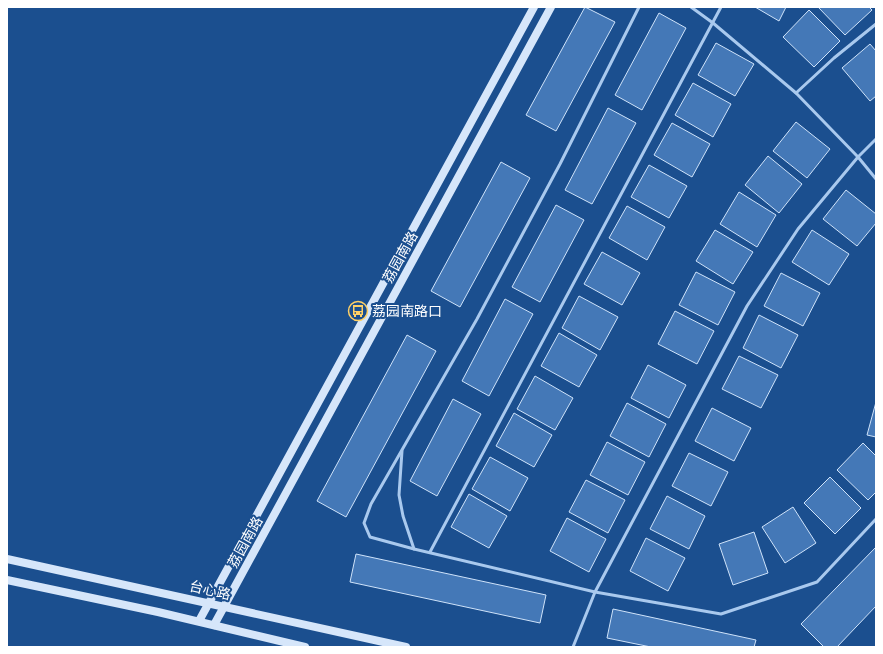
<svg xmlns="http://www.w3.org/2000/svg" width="883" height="654" viewBox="0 0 883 654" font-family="Ubuntu,'Noto Sans SC',sans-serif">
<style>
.building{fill:#4478b7;stroke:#cfe3fa}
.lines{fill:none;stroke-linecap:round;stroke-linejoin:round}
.lane{stroke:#a9c9ee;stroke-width:3}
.secondary{stroke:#d6e6fa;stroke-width:8}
.labels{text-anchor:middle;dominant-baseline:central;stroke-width:4;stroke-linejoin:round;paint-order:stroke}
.street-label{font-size:14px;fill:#fff;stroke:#1b4f8f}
.poi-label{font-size:14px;fill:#fff;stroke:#1b4f8f;text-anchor:start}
</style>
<rect width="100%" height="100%" fill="#1b4f8f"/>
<g class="building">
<polygon points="585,7 615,22 556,131 526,115"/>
<polygon points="755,7 786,7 779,21"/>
<polygon points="818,7 869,7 872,10 845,35"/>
<polygon points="809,10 840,41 814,67 783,37"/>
<polygon points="659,13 686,28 642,110 615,95"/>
<polygon points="716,43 754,64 735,96 698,75"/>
<polygon points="870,44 876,51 876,96 870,101 842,68"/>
<polygon points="693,83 731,104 713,137 675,115"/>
<polygon points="608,108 636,123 592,204 565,190"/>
<polygon points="796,122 830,149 807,178 773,151"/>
<polygon points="672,123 710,144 692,177 654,155"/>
<polygon points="768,156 802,184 779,213 745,185"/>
<polygon points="501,162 530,178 460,307 431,291"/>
<polygon points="649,165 687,186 669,218 631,197"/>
<polygon points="846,190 876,214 876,223 857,246 823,219"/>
<polygon points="739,192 776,215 757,247 720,224"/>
<polygon points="556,205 584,220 540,302 512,287"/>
<polygon points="627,206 665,227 647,260 609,238"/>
<polygon points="715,230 753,252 733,284 696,261"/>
<polygon points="812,230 849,254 829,285 792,262"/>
<polygon points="602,252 640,273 622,305 584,284"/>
<polygon points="696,272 735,292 718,325 679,305"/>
<polygon points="781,273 820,293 803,326 764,306"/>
<polygon points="579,296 618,317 600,350 562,328"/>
<polygon points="505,299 533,314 489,396 462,381"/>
<polygon points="675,311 714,331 697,364 658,344"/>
<polygon points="759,315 798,335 781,368 743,348"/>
<polygon points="559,333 597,355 579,387 541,366"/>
<polygon points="407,335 436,351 346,517 317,501"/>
<polygon points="739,356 778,375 761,408 722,389"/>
<polygon points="648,365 686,385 669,418 631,398"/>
<polygon points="535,376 573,398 555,430 517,409"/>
<polygon points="453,399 481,414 437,496 410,481"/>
<polygon points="876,402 876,437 867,435"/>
<polygon points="627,403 666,424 649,457 610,436"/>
<polygon points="712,408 751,428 734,461 695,441"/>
<polygon points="514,413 552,435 534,467 496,446"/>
<polygon points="607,442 645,462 628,495 590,475"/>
<polygon points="863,443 876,456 876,492 868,500 837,470"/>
<polygon points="689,453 728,472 711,506 672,486"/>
<polygon points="490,457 528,478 510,511 472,489"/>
<polygon points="830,477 861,508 835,534 804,503"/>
<polygon points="586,480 625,500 608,533 569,512"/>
<polygon points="469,494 507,516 489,548 451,527"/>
<polygon points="667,496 705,516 689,549 650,529"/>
<polygon points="793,507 816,543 785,563 762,527"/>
<polygon points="567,518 606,539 589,572 550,551"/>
<polygon points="754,532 768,573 733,585 719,544"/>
<polygon points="646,538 685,558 668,591 630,571"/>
<polygon points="876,547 876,606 837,647 824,647 801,624"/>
<polygon points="356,554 546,595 540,623 350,582"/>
<polygon points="613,609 756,640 754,647 651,647 607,638"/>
</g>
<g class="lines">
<g class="lane">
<polyline points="639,7 560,164 477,319 371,504 364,523 370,537 414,549 595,592 721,614 817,582 876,519"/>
<polyline points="691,7 713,23 796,93 858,157 876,179"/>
<polyline points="796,93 834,58 876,24"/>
<polyline points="402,451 399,495 403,516 414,549"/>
<polyline points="430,552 721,7"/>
<polyline points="573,647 595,592 747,306 798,229 858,157 876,139"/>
</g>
<g class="secondary">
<polyline points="7,559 406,647"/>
<polyline points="7,580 158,612 305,647"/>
<polyline points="199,621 534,7"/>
<polyline points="214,625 551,7"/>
</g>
</g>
<defs>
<symbol id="bus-ring" viewBox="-11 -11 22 22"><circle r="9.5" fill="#1b4f8f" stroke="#ffd166" stroke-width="1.5"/><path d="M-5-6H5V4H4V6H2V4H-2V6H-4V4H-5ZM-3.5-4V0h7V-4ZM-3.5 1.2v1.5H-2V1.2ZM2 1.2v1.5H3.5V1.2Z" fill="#ffd166"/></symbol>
</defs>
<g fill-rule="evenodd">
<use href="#bus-ring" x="347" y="300" width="22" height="22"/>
</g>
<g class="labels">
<g class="street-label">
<text transform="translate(400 257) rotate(-61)">荔园南路</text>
<text transform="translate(245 542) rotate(-61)">荔园南路</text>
<text transform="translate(210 590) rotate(13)">台心路</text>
</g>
<g class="poi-label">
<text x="372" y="311">荔园南路口</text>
</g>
</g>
<rect width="883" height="654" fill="none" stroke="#ffffff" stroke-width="16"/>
</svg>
